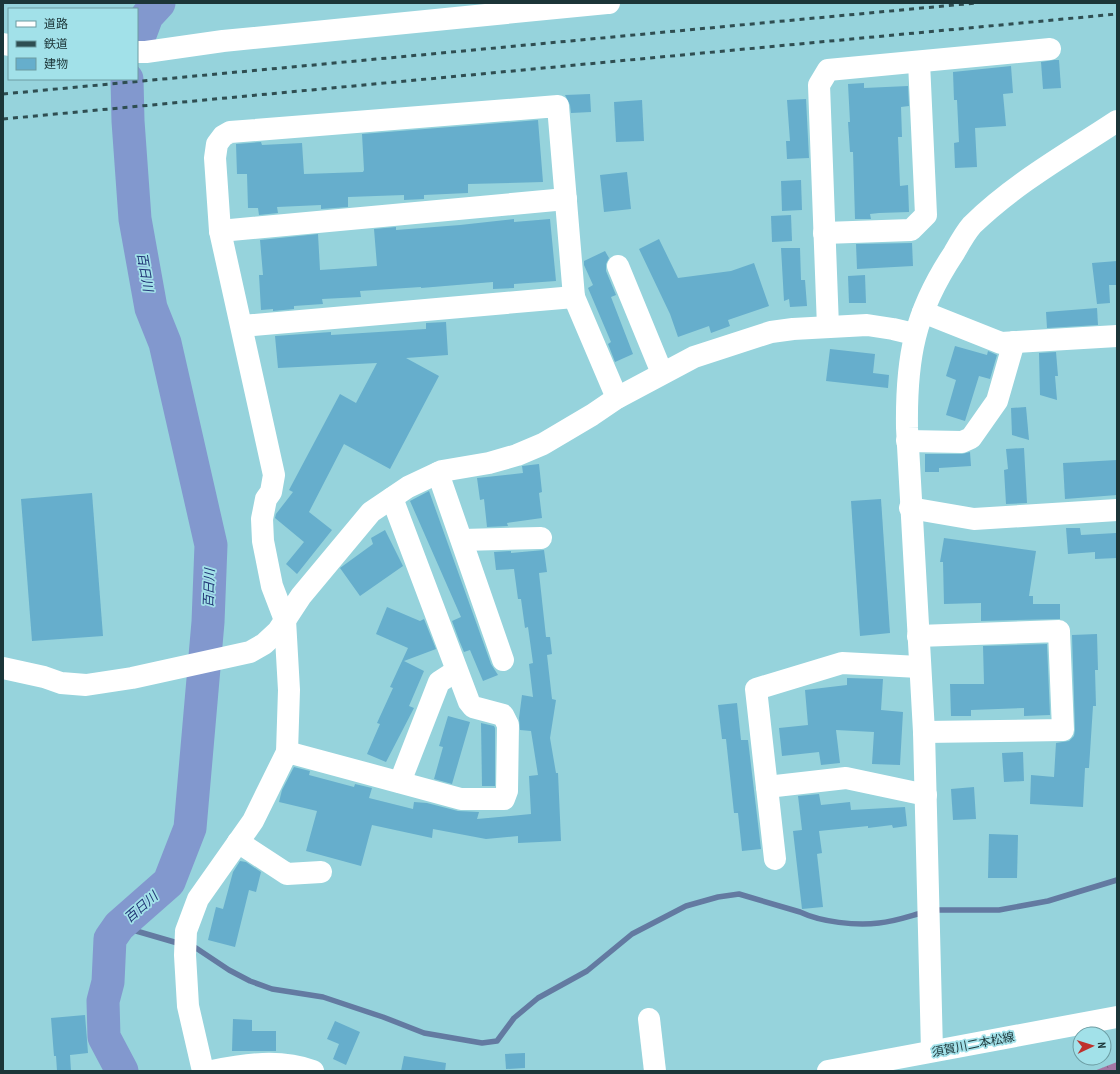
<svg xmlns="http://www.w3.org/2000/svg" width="1120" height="1074" viewBox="0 0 1120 1074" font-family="'PT Sans Narrow','Noto Sans JP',sans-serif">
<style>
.forest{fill:url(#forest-crowns)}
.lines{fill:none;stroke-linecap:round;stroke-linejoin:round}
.stream{stroke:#637aa1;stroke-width:5.5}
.river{stroke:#8298ce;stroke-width:33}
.building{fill:#66aecc}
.minor{stroke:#fff;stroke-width:22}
.tertiary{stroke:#fff;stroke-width:22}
.secondary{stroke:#fff;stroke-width:22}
.rail{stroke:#2f4e52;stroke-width:3;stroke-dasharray:5 5;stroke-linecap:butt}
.labels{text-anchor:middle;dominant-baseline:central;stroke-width:3.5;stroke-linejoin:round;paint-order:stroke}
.street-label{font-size:12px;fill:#1c3538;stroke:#a2e1e9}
.water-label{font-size:13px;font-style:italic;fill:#203475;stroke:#a2e1e9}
</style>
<defs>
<pattern id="forest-crowns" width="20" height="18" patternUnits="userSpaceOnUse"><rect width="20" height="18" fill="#a577a4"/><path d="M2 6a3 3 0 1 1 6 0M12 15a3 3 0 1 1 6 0" fill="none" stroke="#866287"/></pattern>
</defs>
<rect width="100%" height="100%" fill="#96d3dc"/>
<polygon class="forest" points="1117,1062 1117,1071 1094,1071"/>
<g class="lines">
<g class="stream">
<polyline points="933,910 999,910 1048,901 1117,880"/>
<polyline points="119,926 181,944"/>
<path d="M189,946L196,948L229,970L250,981L272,989L323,997L383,1017L424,1033L482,1043L497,1041L514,1018L538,998L587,971L632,934L686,906L718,897L739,894L800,912C821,922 856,926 879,923C894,922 910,916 925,912"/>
</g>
<g class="river">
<polyline points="137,43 147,16 159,3"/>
<polyline points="122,1071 104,1037 103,1001 108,982 110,939 119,926 169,882 190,828 208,622 211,545 165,343 151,308 135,219 128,121 127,79"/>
</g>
</g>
<g class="building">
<polygon points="1054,60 1059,60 1061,88 1043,89 1041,62"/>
<polygon points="1011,66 1013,93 1003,94 1006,126 975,128 977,167 955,168 954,143 959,142 957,100 954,100 953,72"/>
<polygon points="864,83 864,88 908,86 909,106 901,107 902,137 898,137 900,186 908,185 909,212 879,213 870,214 871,219 855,219 853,152 850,152 848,122 850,122 848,84"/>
<polygon points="590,94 591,112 571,113 570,105 565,95"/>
<polygon points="806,99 809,158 787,159 786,141 790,141 787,100"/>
<polygon points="642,100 644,141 616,142 614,102"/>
<polygon points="538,120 543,182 468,184 468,193 424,195 424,199 404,200 404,195 348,197 348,207 321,209 321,205 277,207 278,213 259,215 258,208 248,208 247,174 237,174 236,144 261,142 262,145 302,143 304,174 363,172 364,170 362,134"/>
<polygon points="627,172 631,209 604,212 600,175"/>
<polygon points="801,180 802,210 782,211 781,181"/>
<polygon points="791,215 792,241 772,242 771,216"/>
<polygon points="514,219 514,222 550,219 556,281 514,284 514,288 493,289 493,282 421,288 421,287 360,291 361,297 322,299 323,304 294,306 294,309 273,311 273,309 261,310 259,275 263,275 260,240 318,234 320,270 377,266 374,229 396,227 396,230 460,225"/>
<polygon points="659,239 678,278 731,271 754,263 769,306 728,320 730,326 711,333 709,326 678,337 670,314 639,249"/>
<polygon points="912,243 913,266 857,269 856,244"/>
<polygon points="781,248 800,248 801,280 805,280 807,306 790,307 789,299 784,301"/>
<polygon points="605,251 609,258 606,264 606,271 616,295 611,297 633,354 615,362 608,344 611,342 588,288 593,285 584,265 584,261"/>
<polygon points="1117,261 1117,285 1109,285 1110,303 1097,304 1092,263"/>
<polygon points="865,275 866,303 849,303 848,276"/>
<polygon points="1097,308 1098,325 1047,328 1046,312"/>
<polygon points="446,322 448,355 406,358 439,376 390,469 344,444 309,512 332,530 297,574 286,564 304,542 275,518 276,514 293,492 289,490 340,394 356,403 377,363 278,368 275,336 331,332 331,335 426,329 426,323"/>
<polygon points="955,346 987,355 988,351 997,355 990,379 979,376 965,421 946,415 956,380 946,376"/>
<polygon points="830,349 875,354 873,373 889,375 888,388 826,381"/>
<polygon points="1056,352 1058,376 1055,376 1057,400 1040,395 1039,353"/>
<polygon points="1026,407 1029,440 1012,435 1011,408"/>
<polygon points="1024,448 1027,503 1006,504 1004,470 1008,469 1006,449"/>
<polygon points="970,452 971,466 939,468 939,472 925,472 925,454 962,454"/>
<polygon points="1117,460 1117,495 1065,499 1063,463"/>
<polygon points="539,464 542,492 539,493 542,518 507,523 508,526 487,527 484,499 480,500 477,478 523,473 522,466"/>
<polygon points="429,491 491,664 498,675 483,681 470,650 464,652 459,640 452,621 461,617 410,501"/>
<polygon points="92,493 103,636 32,641 21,499"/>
<polygon points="881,499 890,633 860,636 851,501"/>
<polygon points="1066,528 1080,528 1081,535 1116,533 1117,558 1095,559 1095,552 1068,554"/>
<polygon points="385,530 403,566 360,596 340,568 373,544 371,538"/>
<polygon points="944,538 1036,551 1029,596 1033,596 1033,604 1060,604 1060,619 981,621 981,603 944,604 943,562 940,562"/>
<polygon points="544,550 547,572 539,573 546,637 550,637 552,654 547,655 552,699 556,700 550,738 556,773 558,773 561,841 518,843 518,836 486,839 433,829 432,838 372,825 361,866 306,851 317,811 279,802 282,790 294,767 310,771 309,775 354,787 355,784 372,788 369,798 413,809 414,802 427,803 458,811 479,812 477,819 531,814 529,776 538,775 531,731 520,730 519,718 522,695 533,697 529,664 533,663 528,627 525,628 521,599 518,599 514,569 496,570 494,552 511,551 511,553"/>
<polygon points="387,607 420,621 424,619 436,649 404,661 424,671 409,706 414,708 386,762 367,754 380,724 377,723 393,688 390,687 408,648 376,634"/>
<polygon points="1097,634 1098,670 1095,670 1096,706 1093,706 1089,768 1085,768 1083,807 1030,804 1031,775 1054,777 1056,743 1069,741 1074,736 1075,730 1072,635"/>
<polygon points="1047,644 1050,715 1024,716 1024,708 971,710 971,716 951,716 950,684 984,684 983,646"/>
<polygon points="847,678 883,679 881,710 903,712 900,765 872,764 874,732 836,730 840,763 821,765 819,752 782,756 779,728 808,725 805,690 847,685"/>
<polygon points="737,703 741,740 748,740 761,849 742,851 738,813 734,813 726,739 722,739 718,705"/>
<polygon points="448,716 470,722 452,784 434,779 443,747 439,746"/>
<polygon points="481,723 494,726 495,728 495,786 482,786"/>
<polygon points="1023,752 1024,781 1004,782 1002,753"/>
<polygon points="974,787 976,819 953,820 951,789"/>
<polygon points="819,794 821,805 850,802 851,810 905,807 907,826 893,828 892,825 868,828 868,826 819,831 822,853 817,854 823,907 802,909 793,831 802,830 798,796"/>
<polygon points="989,834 1018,835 1017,878 988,878"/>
<polygon points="240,861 246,862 261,872 256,892 249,890 235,947 208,940 216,907 223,909 233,872"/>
<polygon points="85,1015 88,1053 70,1055 71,1071 57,1071 56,1056 54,1056 51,1018"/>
<polygon points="233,1019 252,1020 252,1031 276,1031 276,1051 232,1051"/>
<polygon points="335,1021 360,1032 346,1065 333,1059 339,1044 327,1039"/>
<polygon points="525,1053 525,1068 506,1069 505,1054"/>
<polygon points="404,1056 446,1063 445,1071 401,1071"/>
</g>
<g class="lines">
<g class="minor">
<polyline points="3,44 9,45"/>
<polyline points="137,52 146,52 223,41 607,3"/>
<polyline points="220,231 566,199"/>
<polyline points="824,233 911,230 926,215 919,62"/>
<polyline points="618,266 662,373"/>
<polyline points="923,312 1001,343 1117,336"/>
<polyline points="242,326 574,297"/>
<polyline points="828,327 819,85 828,70 1050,49"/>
<polyline points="907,441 962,442 971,438 997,401 1014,342"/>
<polyline points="438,473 503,660"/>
<polyline points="910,508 974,519 1117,510"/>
<polyline points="462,540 541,538"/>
<polyline points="918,636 1059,631 1063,730 924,732"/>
<polyline points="287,752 461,799 504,799 507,791 508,725 503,715 473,707 469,702 392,498"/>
<polyline points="400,782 439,682 456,671"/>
<polyline points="767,787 846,778 926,795"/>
<polyline points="238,842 287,874 321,872"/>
<polyline points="775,859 756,689 842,663 919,667"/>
<polyline points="649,1019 655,1071"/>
<polyline points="203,1071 188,1006 185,955 186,931 198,899 253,821 287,752 289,690 285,620 272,586 263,541 262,519 266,499 271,492 274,475 220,231 215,158 217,144 223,136 230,132 558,106 574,297 617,398"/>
</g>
<g class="tertiary">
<polyline points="607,3 609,3"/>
<polyline points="3,668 44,677 61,683 86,685 132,678 250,652 264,644 278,631 301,596 371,512 408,487 442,471 489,463 517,455 543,444 592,415 617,398 694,357 771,332 793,329 867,325 893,329 914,334"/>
<path d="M932,1051L924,732L907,428C906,358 914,313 954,253C959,244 965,233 972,225C1015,183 1067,154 1117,121"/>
</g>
<g class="secondary">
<path d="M212,1071C246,1064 280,1059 313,1071"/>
<polyline points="828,1071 1117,1017"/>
</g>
<g class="rail">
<polyline points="3,94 976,3"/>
<polyline points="3,119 1117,14"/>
</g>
</g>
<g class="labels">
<g class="street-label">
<text transform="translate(973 1044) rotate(-11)">須賀川二本松線</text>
</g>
<g class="water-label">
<text transform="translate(145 272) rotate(80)">百日川</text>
<text transform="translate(209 588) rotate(-88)">百日川</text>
<text transform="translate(141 907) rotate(-41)">百日川</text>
</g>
</g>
<rect width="1120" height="1074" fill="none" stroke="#1c3538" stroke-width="8"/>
<rect x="8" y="8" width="130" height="72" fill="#a2e1e9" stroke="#6c9ca2"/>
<rect x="16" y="21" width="20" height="6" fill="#ffffff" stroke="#6c9ca2"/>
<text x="44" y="28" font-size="12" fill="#1c3538">道路</text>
<rect x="16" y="41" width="20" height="6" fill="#2f4e52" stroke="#6c9ca2"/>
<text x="44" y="48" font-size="12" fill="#1c3538">鉄道</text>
<rect x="16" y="58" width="20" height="12" fill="#66aecc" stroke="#6c9ca2"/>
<text x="44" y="68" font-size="12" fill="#1c3538">建物</text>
<g transform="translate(1092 1046) rotate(86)"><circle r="19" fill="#a2e1e9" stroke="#6c9ca2"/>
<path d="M0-3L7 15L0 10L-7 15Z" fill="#bf312d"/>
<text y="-6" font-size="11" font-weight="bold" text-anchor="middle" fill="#1c3538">N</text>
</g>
</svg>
